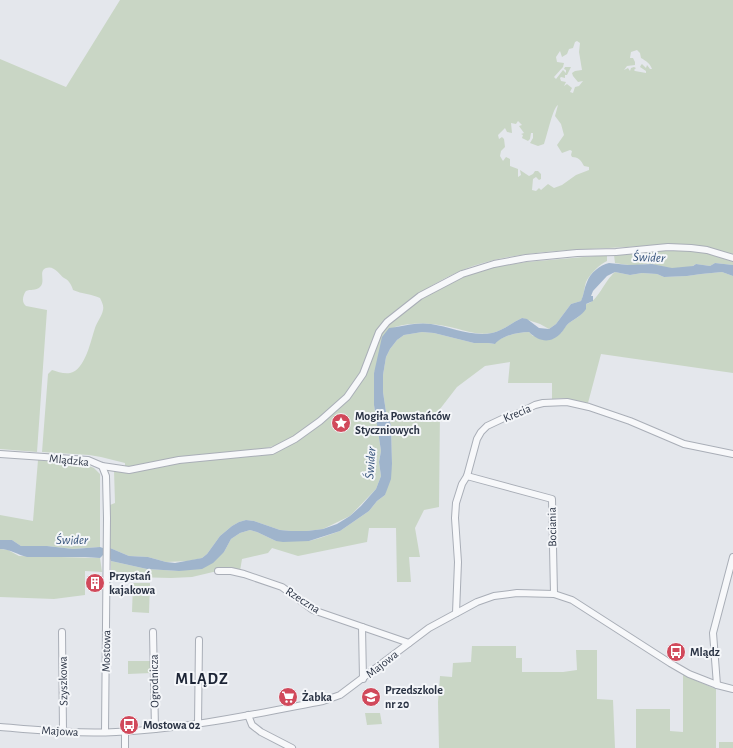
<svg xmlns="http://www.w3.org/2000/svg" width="733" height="748" viewBox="0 0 733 748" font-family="'Alegreya Sans',sans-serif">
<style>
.green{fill:#c9d6c5;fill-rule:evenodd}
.water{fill:#9fb4cc}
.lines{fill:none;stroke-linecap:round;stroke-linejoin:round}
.minor-casing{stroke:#a9aeb7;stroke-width:8}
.minor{stroke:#f7f8fa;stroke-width:6}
.labels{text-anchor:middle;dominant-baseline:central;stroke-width:4;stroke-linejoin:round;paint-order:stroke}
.street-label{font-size:12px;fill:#2b3445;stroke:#f4f6f9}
.poi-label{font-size:12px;font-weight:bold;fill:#2b3445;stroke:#f4f6f9;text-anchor:start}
.water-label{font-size:13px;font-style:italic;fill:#34527a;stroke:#f4f6f9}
.district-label{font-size:16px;font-weight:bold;letter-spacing:1px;fill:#1d2536;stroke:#f4f6f9}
</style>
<rect width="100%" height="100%" fill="#e4e7ec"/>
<g class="green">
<path d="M120,0H733V256C722,253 711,248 700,246C676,242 651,246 627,247C577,250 521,250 473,266C444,276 407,299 385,320C371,334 370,356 361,373C348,397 317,423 294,437C270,451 244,452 217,456C188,460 158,464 128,468L125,467V463L101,457L89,455L42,452L48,374L52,370C58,372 67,375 73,372C86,366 91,340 95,328C97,322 102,316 103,310C104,306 102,302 100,298C92,294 82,294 73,290C72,287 71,284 69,282C67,279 67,280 64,278C59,274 54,265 46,268C38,271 46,282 40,287C36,291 30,289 26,291C23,295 21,302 26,306L47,310L37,452L0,449V59L66,87ZM577,41L580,43L579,52L582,70L575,71L572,73L573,76L578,82L583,81L579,86L575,87L573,93L570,92L572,88L567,84L564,86L566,82L561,81L560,78L561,77L565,78V75H567L571,67H565L564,69L566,70V73L563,70L556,79L554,77L563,67L564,63L557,62L556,57L560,51L562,57L567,54L569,49L573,48L575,42ZM637,50L640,53L641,58C646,61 650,63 652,69H650L647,65L646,68L642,64L641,65L640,67L646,71V73L635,71L634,70L636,68L634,67L631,68L630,71L628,68L624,70L627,66L635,65V62L633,58H630L631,52ZM558,105L555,116L561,124L564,135L557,145L562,153L570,150L572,151L571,155L572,157C578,157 581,160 584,166L589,167V170L576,175L562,185L554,188L548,184L541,190L539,188L536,191L532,190L533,179L536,177L539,180L541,179V174L538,171H535L533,174L529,176L520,170L521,175L518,177V169L510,166V159L506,157L503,161L500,156L501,151L505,147L504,139L502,137L499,139L498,135L505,128L507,132L512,133L511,123L516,124L518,121L522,125L519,126L524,133L521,134L523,135L522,138L528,141L530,139L531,133H533V138L530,143L538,146L544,144C547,136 553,107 558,105Z"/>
<path d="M660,249L701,251L733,262V265L715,263L710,266L696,264C683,274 664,266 650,264C645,263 641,265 637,265C630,266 623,264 615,263L614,255Z"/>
<path d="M607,255V261C600,264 589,275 586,282C584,289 584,295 581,301L571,304L556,324L549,329L540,324L522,318C513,322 502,331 492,333C477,336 464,330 450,327C431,323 414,322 395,327L374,373V405L381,451L379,462L381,476L376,489L350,516L323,529L307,531H291L280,530L254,521L246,520L239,522L232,526L220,536L207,554L202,558L188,561L166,562L148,557L129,556L110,548V505L115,503L114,470L180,462L273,453L349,398L366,375L381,334L388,325L423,297L464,276L495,267L526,262Z"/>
<path d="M615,272L630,275L642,273L657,274L664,277L687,276L701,274L722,272L733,276V373L601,354L588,403L565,398L552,399V383H508L510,362L485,366L457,387L440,409L439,507L424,510L415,528L420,557H409L411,582H397L396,528H369L367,542L298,556L272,548L268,553L242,559L240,571L213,572L192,577L171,578L134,577L111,573V561L147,569L179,571L224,552L231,539L240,533L250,530L257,532L276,541H309L320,538L340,531L369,511L377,501L385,495L392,464L391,425L386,412L383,392V375L386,357L390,349L397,340L404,335L422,332L434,333L474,343H488L494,344C501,336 518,332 529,332L533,336L561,333C563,330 566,325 569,323C579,316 582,317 586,304C598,302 604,281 615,272Z"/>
<polygon points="38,460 89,466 94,468 100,474 100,547 73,549 47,546 21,546 12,540 0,540 0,515 33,521"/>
<polygon points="0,549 8,550 19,556 100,558 102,572 85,571 85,595 54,599 0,597"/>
<polygon points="133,583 150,583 149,613 132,612"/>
<polygon points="472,646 516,646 516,658 522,658 522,672 563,672 577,670 576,650 597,650 597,699 613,700 615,748 439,748 438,702 440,676 452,677 453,663 471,662"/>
<polygon points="128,661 151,661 151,673 128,674"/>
<polygon points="683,675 716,689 716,748 636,748 636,709 670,709 670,731 683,732"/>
<polygon points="365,713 380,713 382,724 367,725"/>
<rect x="719" y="742" width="14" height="6"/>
</g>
<path class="water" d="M609,263L628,265L652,264L672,268L693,266L696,264L710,266L715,263L733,265V276L722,272L701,274L687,276L664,277L657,274L642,273L630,275L615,272L607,276L593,291L591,296H593V301L586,304V309C581,316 576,318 569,323C566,325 564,330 561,333C551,344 539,342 529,332C518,332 501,336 495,344L488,343H474L434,333L422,332L404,335L397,340L390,349L386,357L383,375V392L386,412L391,425L392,464L391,479L385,495L377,501L369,511L340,531L309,541L283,542L276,541L257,532L250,530L240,533L231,539L224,552L213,563L202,569L179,571L147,569L111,561L109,556L103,555L100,558L85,557H27C18,555 10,549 0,549V540H12L21,546H47L73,549L100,547L106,549L110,548L129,556L148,557L166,562L175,563L202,558L207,554L220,536L232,526L239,522L246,520L254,521L280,530L291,531H307L323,529L337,524L350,516L361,506L376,489L381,476L379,462L381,451L374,405V373L382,337L389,328C404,326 416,322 431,324C451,327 472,337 492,333C502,331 513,322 522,318L527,319L539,328L549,329L556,324L571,304L581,301C584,295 584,288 587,282C590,273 600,265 609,263Z"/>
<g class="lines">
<defs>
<g id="minor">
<polyline points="0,454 88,460 102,466 129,470 179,460 272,451 295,439 320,421 347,397 363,374 379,332 387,322 420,296 462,274 494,264 526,258 577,253 616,252 668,247 691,248 707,250 733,258"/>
<polyline points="102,466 106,476 107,518 105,732"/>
<polyline points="467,476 552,499 554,594"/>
<polyline points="218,571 231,571 244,574 282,587 313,610 409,643"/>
<polyline points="456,613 458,562 455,518 456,503 462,484 467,476 477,439 481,432 487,426 504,418 519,413 535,405 543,403 567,402 589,407 630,421 684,444 733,454"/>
<polyline points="362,627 363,679"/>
<polyline points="62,632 63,731"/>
<polyline points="153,632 155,729"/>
<polyline points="717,685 713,633 733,557"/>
<polyline points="248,715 252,725 261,732 292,748"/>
<polyline points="198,724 199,640"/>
<path d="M0,727C38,730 77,734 116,732C186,729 255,714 323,701L340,695L429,628L477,602L494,596L517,593L554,594L572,600L670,663L689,674L717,685L733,689"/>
<polyline points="125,748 125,732"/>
</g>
</defs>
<use href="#minor" class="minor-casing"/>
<use href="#minor" class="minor"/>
</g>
<defs>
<symbol id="sight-disc" viewBox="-11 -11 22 22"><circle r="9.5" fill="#d1495b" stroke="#f4f6f9"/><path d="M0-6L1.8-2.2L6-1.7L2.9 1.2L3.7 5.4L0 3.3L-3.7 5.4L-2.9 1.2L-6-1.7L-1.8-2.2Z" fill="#fff"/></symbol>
<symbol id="building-disc" viewBox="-11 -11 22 22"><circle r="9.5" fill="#d1495b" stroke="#f4f6f9"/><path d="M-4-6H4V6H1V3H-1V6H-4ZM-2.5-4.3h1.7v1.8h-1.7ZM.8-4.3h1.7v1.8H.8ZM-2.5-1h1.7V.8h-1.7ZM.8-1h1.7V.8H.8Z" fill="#fff"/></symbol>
<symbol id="bus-disc" viewBox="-11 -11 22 22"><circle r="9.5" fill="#d1495b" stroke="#f4f6f9"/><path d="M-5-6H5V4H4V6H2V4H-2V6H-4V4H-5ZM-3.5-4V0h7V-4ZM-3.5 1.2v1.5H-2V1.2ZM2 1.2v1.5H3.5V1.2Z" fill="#fff"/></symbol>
<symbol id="supermarket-disc" viewBox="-11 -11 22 22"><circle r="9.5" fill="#d1495b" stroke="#f4f6f9"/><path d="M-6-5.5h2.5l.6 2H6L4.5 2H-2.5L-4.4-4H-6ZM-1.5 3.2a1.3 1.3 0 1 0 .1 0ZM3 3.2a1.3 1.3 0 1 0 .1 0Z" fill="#fff"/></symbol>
<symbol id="school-disc" viewBox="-11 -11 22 22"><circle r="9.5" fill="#d1495b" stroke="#f4f6f9"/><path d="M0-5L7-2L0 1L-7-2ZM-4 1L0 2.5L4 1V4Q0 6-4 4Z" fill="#fff"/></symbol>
</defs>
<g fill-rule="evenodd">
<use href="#sight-disc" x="330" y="412" width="22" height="22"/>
<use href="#building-disc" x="84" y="572" width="22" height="22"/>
<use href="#bus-disc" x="665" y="641" width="22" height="22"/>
<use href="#supermarket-disc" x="277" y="686" width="22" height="22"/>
<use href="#school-disc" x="360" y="686" width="22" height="22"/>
<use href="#bus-disc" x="118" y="714" width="22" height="22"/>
</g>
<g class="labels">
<g class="street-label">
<text transform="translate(517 413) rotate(-23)">Krecia</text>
<text transform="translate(69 460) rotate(6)">Mlądzka</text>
<text transform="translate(552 527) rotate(-91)">Bociania</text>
<text transform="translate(303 600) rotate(33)">Rzeczna</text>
<text transform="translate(106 651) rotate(-89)">Mostowa</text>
<text transform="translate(382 664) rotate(-38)">Majowa</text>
<text transform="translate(63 681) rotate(-91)">Szyszkowa</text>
<text transform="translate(154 681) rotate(-91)">Ogrodnicza</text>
<text transform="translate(60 731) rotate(3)">Majowa</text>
</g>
<g class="poi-label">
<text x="355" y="416">Mogiła Powstańców<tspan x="355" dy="14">Styczniowych</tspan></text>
<text x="109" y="576">Przystań<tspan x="109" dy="14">kajakowa</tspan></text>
<text x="690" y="652">Mlądz</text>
<text x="385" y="690">Przedszkole<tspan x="385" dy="14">nr 20</tspan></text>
<text x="302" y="697">Żabka</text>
<text x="143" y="725">Mostowa 02</text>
</g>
<g class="water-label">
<text transform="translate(649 258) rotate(3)">Świder</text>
<text transform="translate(371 463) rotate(-86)">Świder</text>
<text x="72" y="540">Świder</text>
</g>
<g class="district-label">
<text x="202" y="679">MLĄDZ</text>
</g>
</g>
</svg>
